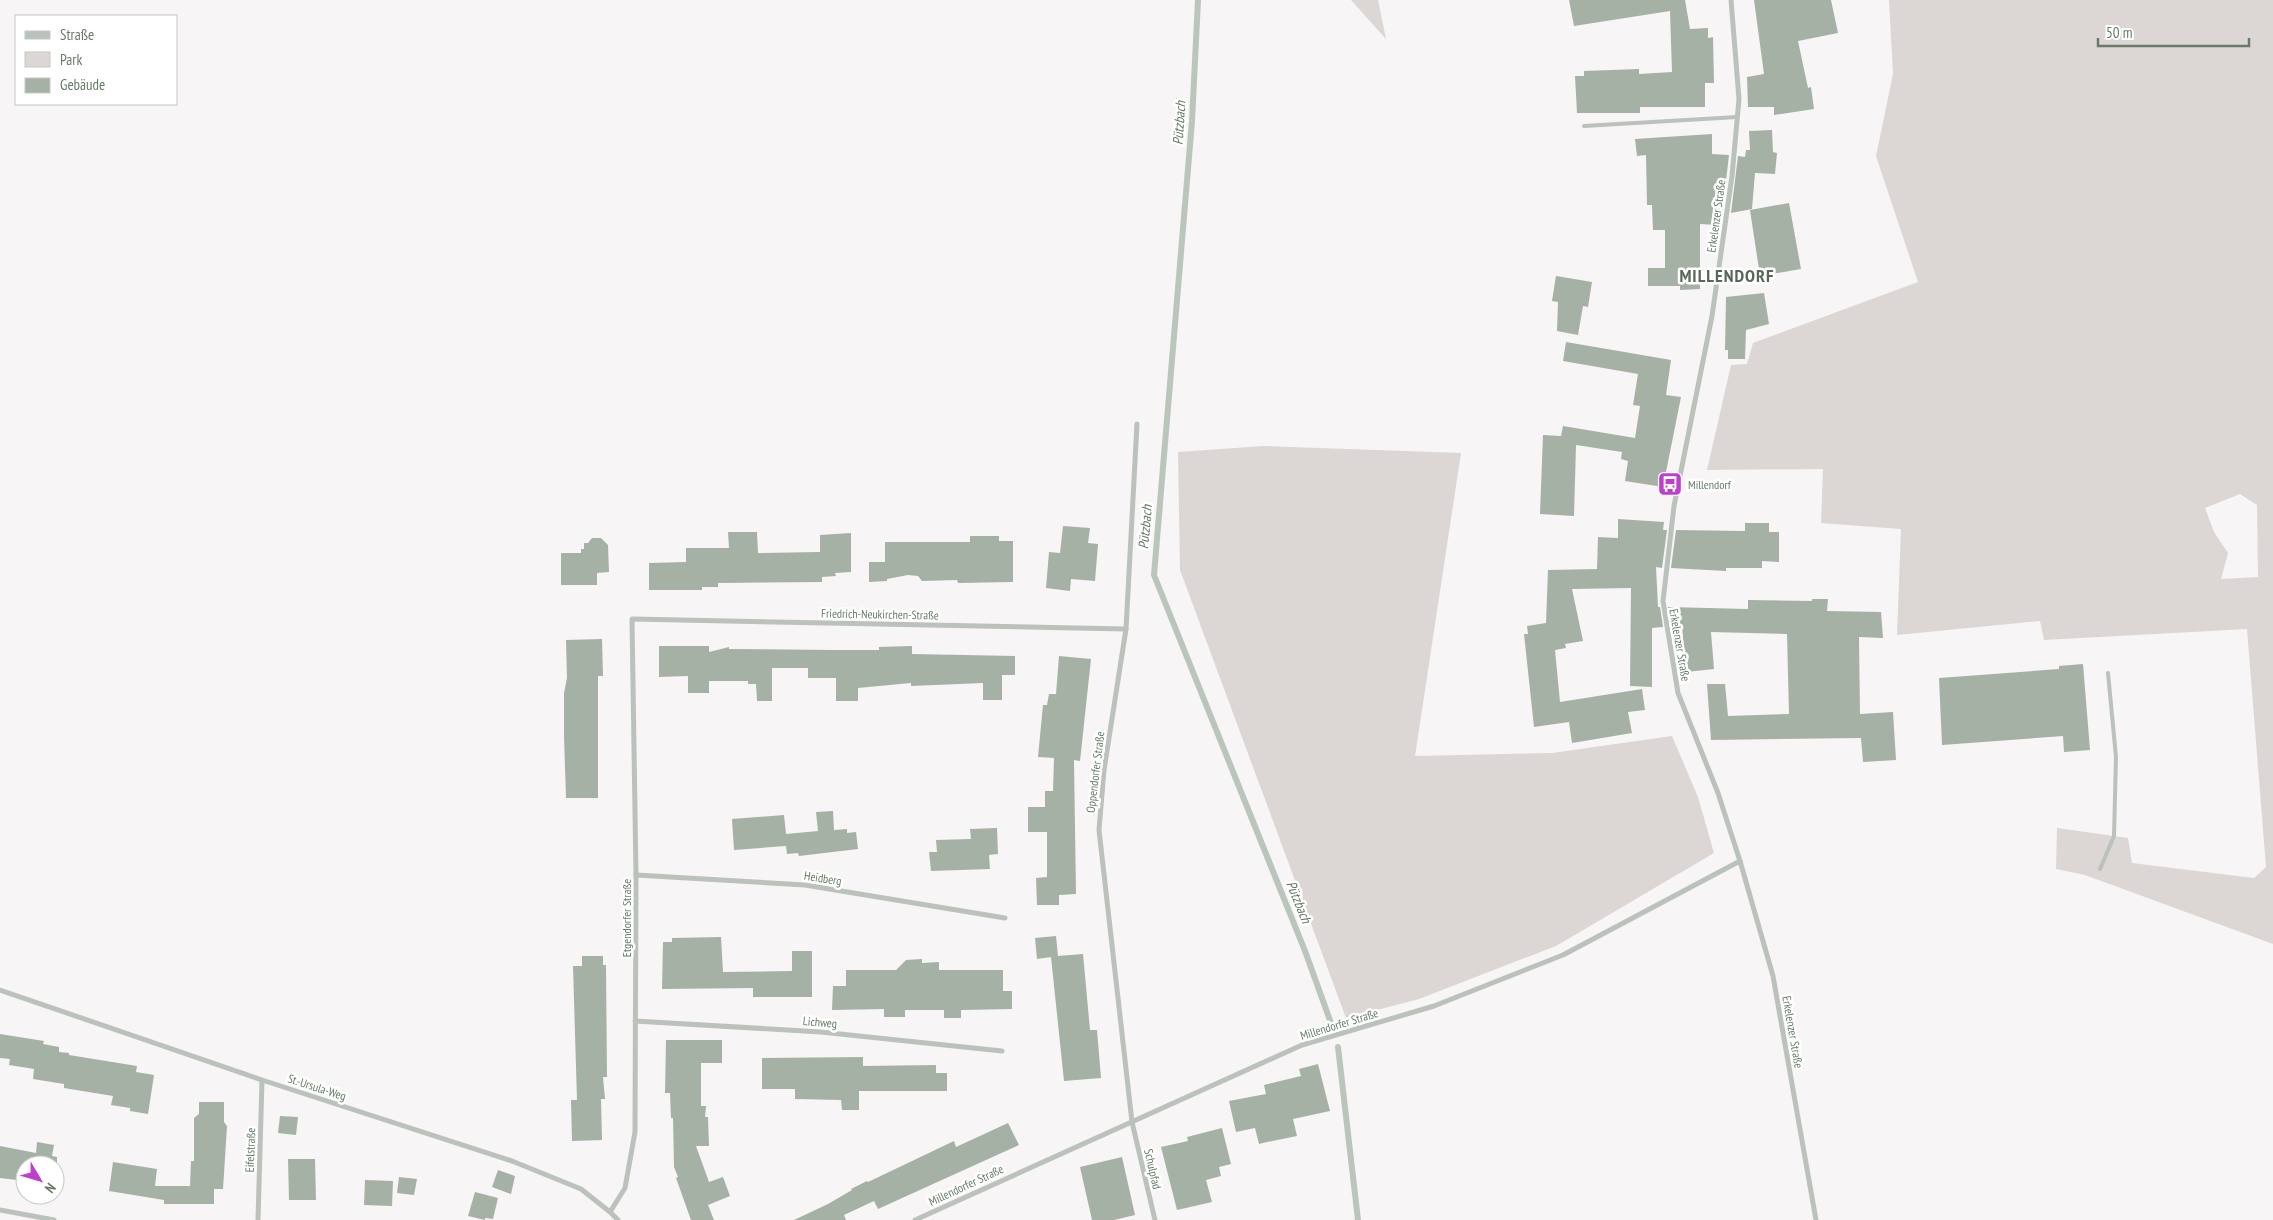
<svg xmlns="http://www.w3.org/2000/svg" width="2273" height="1220" viewBox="0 0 2273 1220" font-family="'PT Sans Narrow',sans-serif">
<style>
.green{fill:#dcd7d4;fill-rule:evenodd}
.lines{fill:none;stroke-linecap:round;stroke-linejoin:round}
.stream{stroke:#bac6b9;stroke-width:6}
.building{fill:#a5b1a5}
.lane{stroke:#bac2bb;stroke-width:4}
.street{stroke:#bac2bb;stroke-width:5}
.labels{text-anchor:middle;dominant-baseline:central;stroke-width:5;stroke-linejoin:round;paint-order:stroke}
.street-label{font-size:12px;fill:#667c67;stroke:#fff}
.poi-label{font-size:12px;fill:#667c67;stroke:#fff;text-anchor:start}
.water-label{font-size:14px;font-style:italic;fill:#627760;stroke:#fff}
.district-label{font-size:18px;font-weight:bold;letter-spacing:1px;fill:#576859;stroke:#fff}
</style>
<rect width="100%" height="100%" fill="#f7f5f6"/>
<g class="green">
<polygon points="1351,0 1378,0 1386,39"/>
<path d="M1889,0H2273V944L2085,875L2056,869L2057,828L2128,838L2132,863L2254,878L2266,867L2247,629L2044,640L2040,621L1897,635L1901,529L1821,523L1823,469L1707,470L1731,365L1747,364L1753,343L1918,282L1876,156L1893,74ZM2240,494L2257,505L2258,577L2221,579L2228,553L2214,532L2205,508Z"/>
<polygon points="1264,446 1461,453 1415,756 1552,753 1672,736 1698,797 1714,853 1556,946 1419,999 1346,1018 1180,570 1178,452"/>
</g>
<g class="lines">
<g class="stream">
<polyline points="1198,0 1192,121 1154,575 1305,951 1331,1023"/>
<polyline points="1338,1047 1358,1220"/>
</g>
</g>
<g class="building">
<polygon points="1569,0 1685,0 1690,29 1708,28 1708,38 1713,37 1714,83 1705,83 1705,107 1640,107 1640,113 1577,113 1575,76 1584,76 1584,71 1639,69 1639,74 1672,72 1670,11 1574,26"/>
<polygon points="1754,0 1831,0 1838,33 1798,41 1808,88 1811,87 1814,109 1774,115 1774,107 1748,107 1747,77 1764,74"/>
<polygon points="1772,130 1773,152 1777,153 1775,174 1755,173 1752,209 1731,213 1738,156 1745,157 1746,150 1750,150 1749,131"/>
<polygon points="1712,134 1712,154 1729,155 1722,215 1720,216 1718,225 1700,224 1700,289 1680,290 1680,286 1648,286 1648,268 1665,268 1665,230 1653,230 1652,205 1647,205 1646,155 1637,156 1635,139"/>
<polygon points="1789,203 1801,269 1760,276 1750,210"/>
<polygon points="1556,276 1592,282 1588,307 1583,306 1578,335 1557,331 1558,302 1552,301"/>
<polygon points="1764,293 1769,324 1746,330 1745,359 1728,359 1728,350 1725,350 1726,297"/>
<polygon points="1566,342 1671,360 1666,395 1681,397 1663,487 1625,481 1628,461 1621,459 1622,452 1576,445 1574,516 1540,514 1543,435 1561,436 1563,426 1635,438 1640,406 1633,405 1638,374 1563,361"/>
<polygon points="1618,519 1664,522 1663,530 1667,530 1662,568 1656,567 1658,607 1660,607 1663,627 1652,628 1652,687 1630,686 1631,588 1572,589 1583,641 1565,644 1566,648 1555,650 1560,702 1642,689 1645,710 1628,712 1632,733 1572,743 1569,722 1534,727 1524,634 1528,634 1527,626 1546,623 1548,570 1597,569 1598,537 1618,538"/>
<polygon points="1745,523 1769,523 1769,532 1779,532 1779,562 1762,561 1762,568 1726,568 1726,571 1671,568 1676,530 1745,531"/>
<polygon points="1063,526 1090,528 1088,543 1098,544 1095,581 1071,579 1070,591 1046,588 1049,552 1060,553"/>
<polygon points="728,532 757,532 758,553 820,552 820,535 851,533 851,572 835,573 836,576 822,577 822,582 718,583 718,587 702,587 702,590 649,590 649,563 686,562 686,548 729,548"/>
<polygon points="970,536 999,536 999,541 1013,541 1013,582 958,583 957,580 922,581 918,576 908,575 887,579 887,581 869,582 869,562 885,562 885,542 970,542"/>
<polygon points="592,538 601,538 608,545 609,572 597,573 597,585 561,585 561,553 581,553 581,549 584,549 584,543 588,543"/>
<polygon points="1812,599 1828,599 1827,611 1881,612 1883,638 1859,637 1860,714 1893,712 1896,760 1863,762 1861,738 1711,740 1707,684 1725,684 1728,716 1789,714 1787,634 1711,632 1714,669 1686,672 1682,626 1672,627 1668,607 1748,609 1748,600 1812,601"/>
<polygon points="602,639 603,676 598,676 598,798 566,798 564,736 564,693 567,678 566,640"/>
<polygon points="659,646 709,646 709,652 729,647 729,649 833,650 879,650 879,647 912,646 912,654 1015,656 1015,675 1002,675 1002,700 983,700 983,683 911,686 911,683 858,688 858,701 836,701 836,678 808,678 808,668 772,668 772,701 757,701 756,684 748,684 748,681 709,681 709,693 688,693 688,676 659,677"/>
<polygon points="1059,656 1091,659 1080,761 1074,760 1076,894 1059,895 1059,905 1037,905 1036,878 1047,877 1047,832 1028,832 1028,807 1045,807 1045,791 1053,791 1054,758 1038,757 1043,705 1047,705 1049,694 1056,694"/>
<polygon points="2083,664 2090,750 2064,752 2063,736 1942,745 1939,678 2059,669 2059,666"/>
<polygon points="833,811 834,830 847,829 847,833 856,832 858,849 799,856 798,853 787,854 786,846 734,850 732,819 784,815 786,834 818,831 816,812"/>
<polygon points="997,828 998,854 989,855 990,869 931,871 929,852 937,852 936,840 971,839 970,829"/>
<polygon points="1056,936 1058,956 1083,954 1090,1030 1097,1030 1101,1078 1064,1081 1051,957 1037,959 1035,938"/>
<polygon points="721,937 723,972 792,971 792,951 812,951 812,997 753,997 753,988 662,989 663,942 672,942 672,938"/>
<polygon points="582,956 603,956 603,965 606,965 607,1077 603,1077 605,1099 601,1099 602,1140 572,1141 571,1100 577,1100 573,966 582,966"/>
<polygon points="922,959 922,963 939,962 939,970 1003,970 1003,991 1012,991 1012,1009 961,1010 961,1018 944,1018 944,1010 905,1010 905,1017 884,1017 884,1009 832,1010 833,986 846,986 846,970 896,970 906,960"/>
<polygon points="0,1034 44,1041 43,1044 59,1047 59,1052 69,1053 69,1055 137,1066 136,1072 154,1075 148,1114 130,1111 130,1108 111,1105 113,1096 64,1088 64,1084 33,1079 34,1069 9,1065 10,1059 0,1058"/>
<polygon points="666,1040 722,1040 722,1063 701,1063 701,1106 706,1106 705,1117 708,1117 709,1146 696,1146 709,1182 723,1177 730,1196 708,1205 714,1220 691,1220 676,1178 678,1177 674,1167 673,1118 671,1118 670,1093 665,1093"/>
<polygon points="863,1057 863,1066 936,1065 936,1073 947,1073 947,1091 859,1091 859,1110 842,1110 841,1100 795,1099 795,1089 762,1089 762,1058"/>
<polygon points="1318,1064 1330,1111 1293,1119 1297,1136 1267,1142 1259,1144 1255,1128 1236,1132 1229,1101 1266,1094 1264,1085 1301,1076 1299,1069"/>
<polygon points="199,1102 224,1102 224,1122 227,1126 223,1189 214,1189 214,1204 164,1204 164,1200 109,1191 113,1162 157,1169 155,1186 190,1186 191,1161 194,1161 194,1118 199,1114"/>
<polygon points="280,1116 298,1117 296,1135 278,1133"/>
<polygon points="1008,1123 1019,1145 933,1184 878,1209 874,1201 844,1215 846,1220 794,1220 828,1204 852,1190 851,1189 867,1181 868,1182 954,1141 956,1147"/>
<polygon points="1222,1128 1231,1164 1219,1167 1221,1176 1206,1180 1212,1202 1177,1210 1161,1147 1188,1141 1187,1137"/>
<polygon points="37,1142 54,1145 52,1156 57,1157 57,1165 25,1165 25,1181 0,1178 0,1146 36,1153"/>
<polygon points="1122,1157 1135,1215 1114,1220 1092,1220 1080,1167"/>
<polygon points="288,1159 315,1159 316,1200 289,1200"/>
<polygon points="498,1170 515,1176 511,1194 492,1187"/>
<polygon points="399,1177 417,1179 414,1195 397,1193"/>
<polygon points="365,1180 393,1181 392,1206 364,1205"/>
<polygon points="475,1192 498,1198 493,1219 485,1218 485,1220 468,1216"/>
</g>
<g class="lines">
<g class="lane">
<polyline points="1584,126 1737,117"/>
<polyline points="2100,869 2114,836 2116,757 2108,673"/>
</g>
<g class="street">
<polyline points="1731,0 1739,99 1732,176 1712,316 1674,506 1663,601 1678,693 1718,793 1740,861 1773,976 1816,1220"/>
<polyline points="1137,424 1126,629 1104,770 1099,830 1132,1122 1155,1220"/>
<polyline points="636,875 805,885 1005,918"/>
<polyline points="0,990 262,1080 512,1161 581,1189 610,1212 618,1220"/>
<polyline points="635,1021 821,1032 1002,1051"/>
<polyline points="0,1210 54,1220"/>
<polyline points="610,1212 625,1188 635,1132 636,875 632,619 1126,629"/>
<polyline points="258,1220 262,1080"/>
<polyline points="915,1220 1302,1045 1434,1006 1563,955 1740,861"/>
</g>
</g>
<defs>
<symbol id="bus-square" viewBox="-11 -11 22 22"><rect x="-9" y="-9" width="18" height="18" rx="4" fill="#be3ece" stroke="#fff"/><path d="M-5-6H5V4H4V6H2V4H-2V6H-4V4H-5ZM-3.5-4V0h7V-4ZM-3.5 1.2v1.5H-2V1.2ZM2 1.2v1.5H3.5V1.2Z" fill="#fff"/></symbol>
</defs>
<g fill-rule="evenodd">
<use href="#bus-square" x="1656" y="470" width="28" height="28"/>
</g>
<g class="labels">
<g class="street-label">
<text transform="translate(1716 216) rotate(-82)">Erkelenzer Straße</text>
<text transform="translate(880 614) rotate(1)">Friedrich-Neukirchen-Straße</text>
<text transform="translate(1680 645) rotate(80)">Erkelenzer Straße</text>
<text transform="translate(1095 772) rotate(-83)">Oppendorfer Straße</text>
<text transform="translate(823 878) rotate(9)">Heidberg</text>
<text transform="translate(626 918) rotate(-90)">Etgendorfer Straße</text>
<text transform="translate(820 1022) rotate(5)">Lichweg</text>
<text transform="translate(1339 1024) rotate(-17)">Millendorfer Straße</text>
<text transform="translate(1793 1032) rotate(80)">Erkelenzer Straße</text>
<text transform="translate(317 1087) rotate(18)">St.-Ursula-Weg</text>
<text transform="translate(250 1150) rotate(-88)">Eifelstraße</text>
<text transform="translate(1153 1169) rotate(77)">Schulpfad</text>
<text transform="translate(966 1185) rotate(-25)">Millendorfer Straße</text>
</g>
<g class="poi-label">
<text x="1688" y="484">Millendorf</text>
</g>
<g class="water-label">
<text transform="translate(1179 123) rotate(-86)">Pützbach</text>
<text transform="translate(1145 527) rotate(-85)">Pützbach</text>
<text transform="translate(1299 902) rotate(68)">Pützbach</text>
</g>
<g class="district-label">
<text x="1727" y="275">MILLENDORF</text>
</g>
</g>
<rect x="15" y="15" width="162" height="90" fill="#ffffff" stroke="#c2cbc2"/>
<rect x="25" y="31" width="25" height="8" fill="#bac2bb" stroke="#c2cbc2"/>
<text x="60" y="40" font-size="15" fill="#667c67">Straße</text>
<rect x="25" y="52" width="25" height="15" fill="#dcd7d4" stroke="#c2cbc2"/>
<text x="60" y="65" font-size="15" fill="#667c67">Park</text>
<rect x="25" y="78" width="25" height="15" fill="#a5b1a5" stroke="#c2cbc2"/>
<text x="60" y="90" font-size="15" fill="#667c67">Gebäude</text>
<g transform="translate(40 1180) rotate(128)"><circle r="24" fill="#ffffff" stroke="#c2cbc2"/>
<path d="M0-4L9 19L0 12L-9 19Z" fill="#be3ece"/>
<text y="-8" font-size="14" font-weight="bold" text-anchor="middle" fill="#667c67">N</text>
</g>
<path d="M2098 38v8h151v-8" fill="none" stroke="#667c67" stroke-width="2.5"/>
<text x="2106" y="38" font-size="15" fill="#667c67" stroke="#ffffff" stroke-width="4" paint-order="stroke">50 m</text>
</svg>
